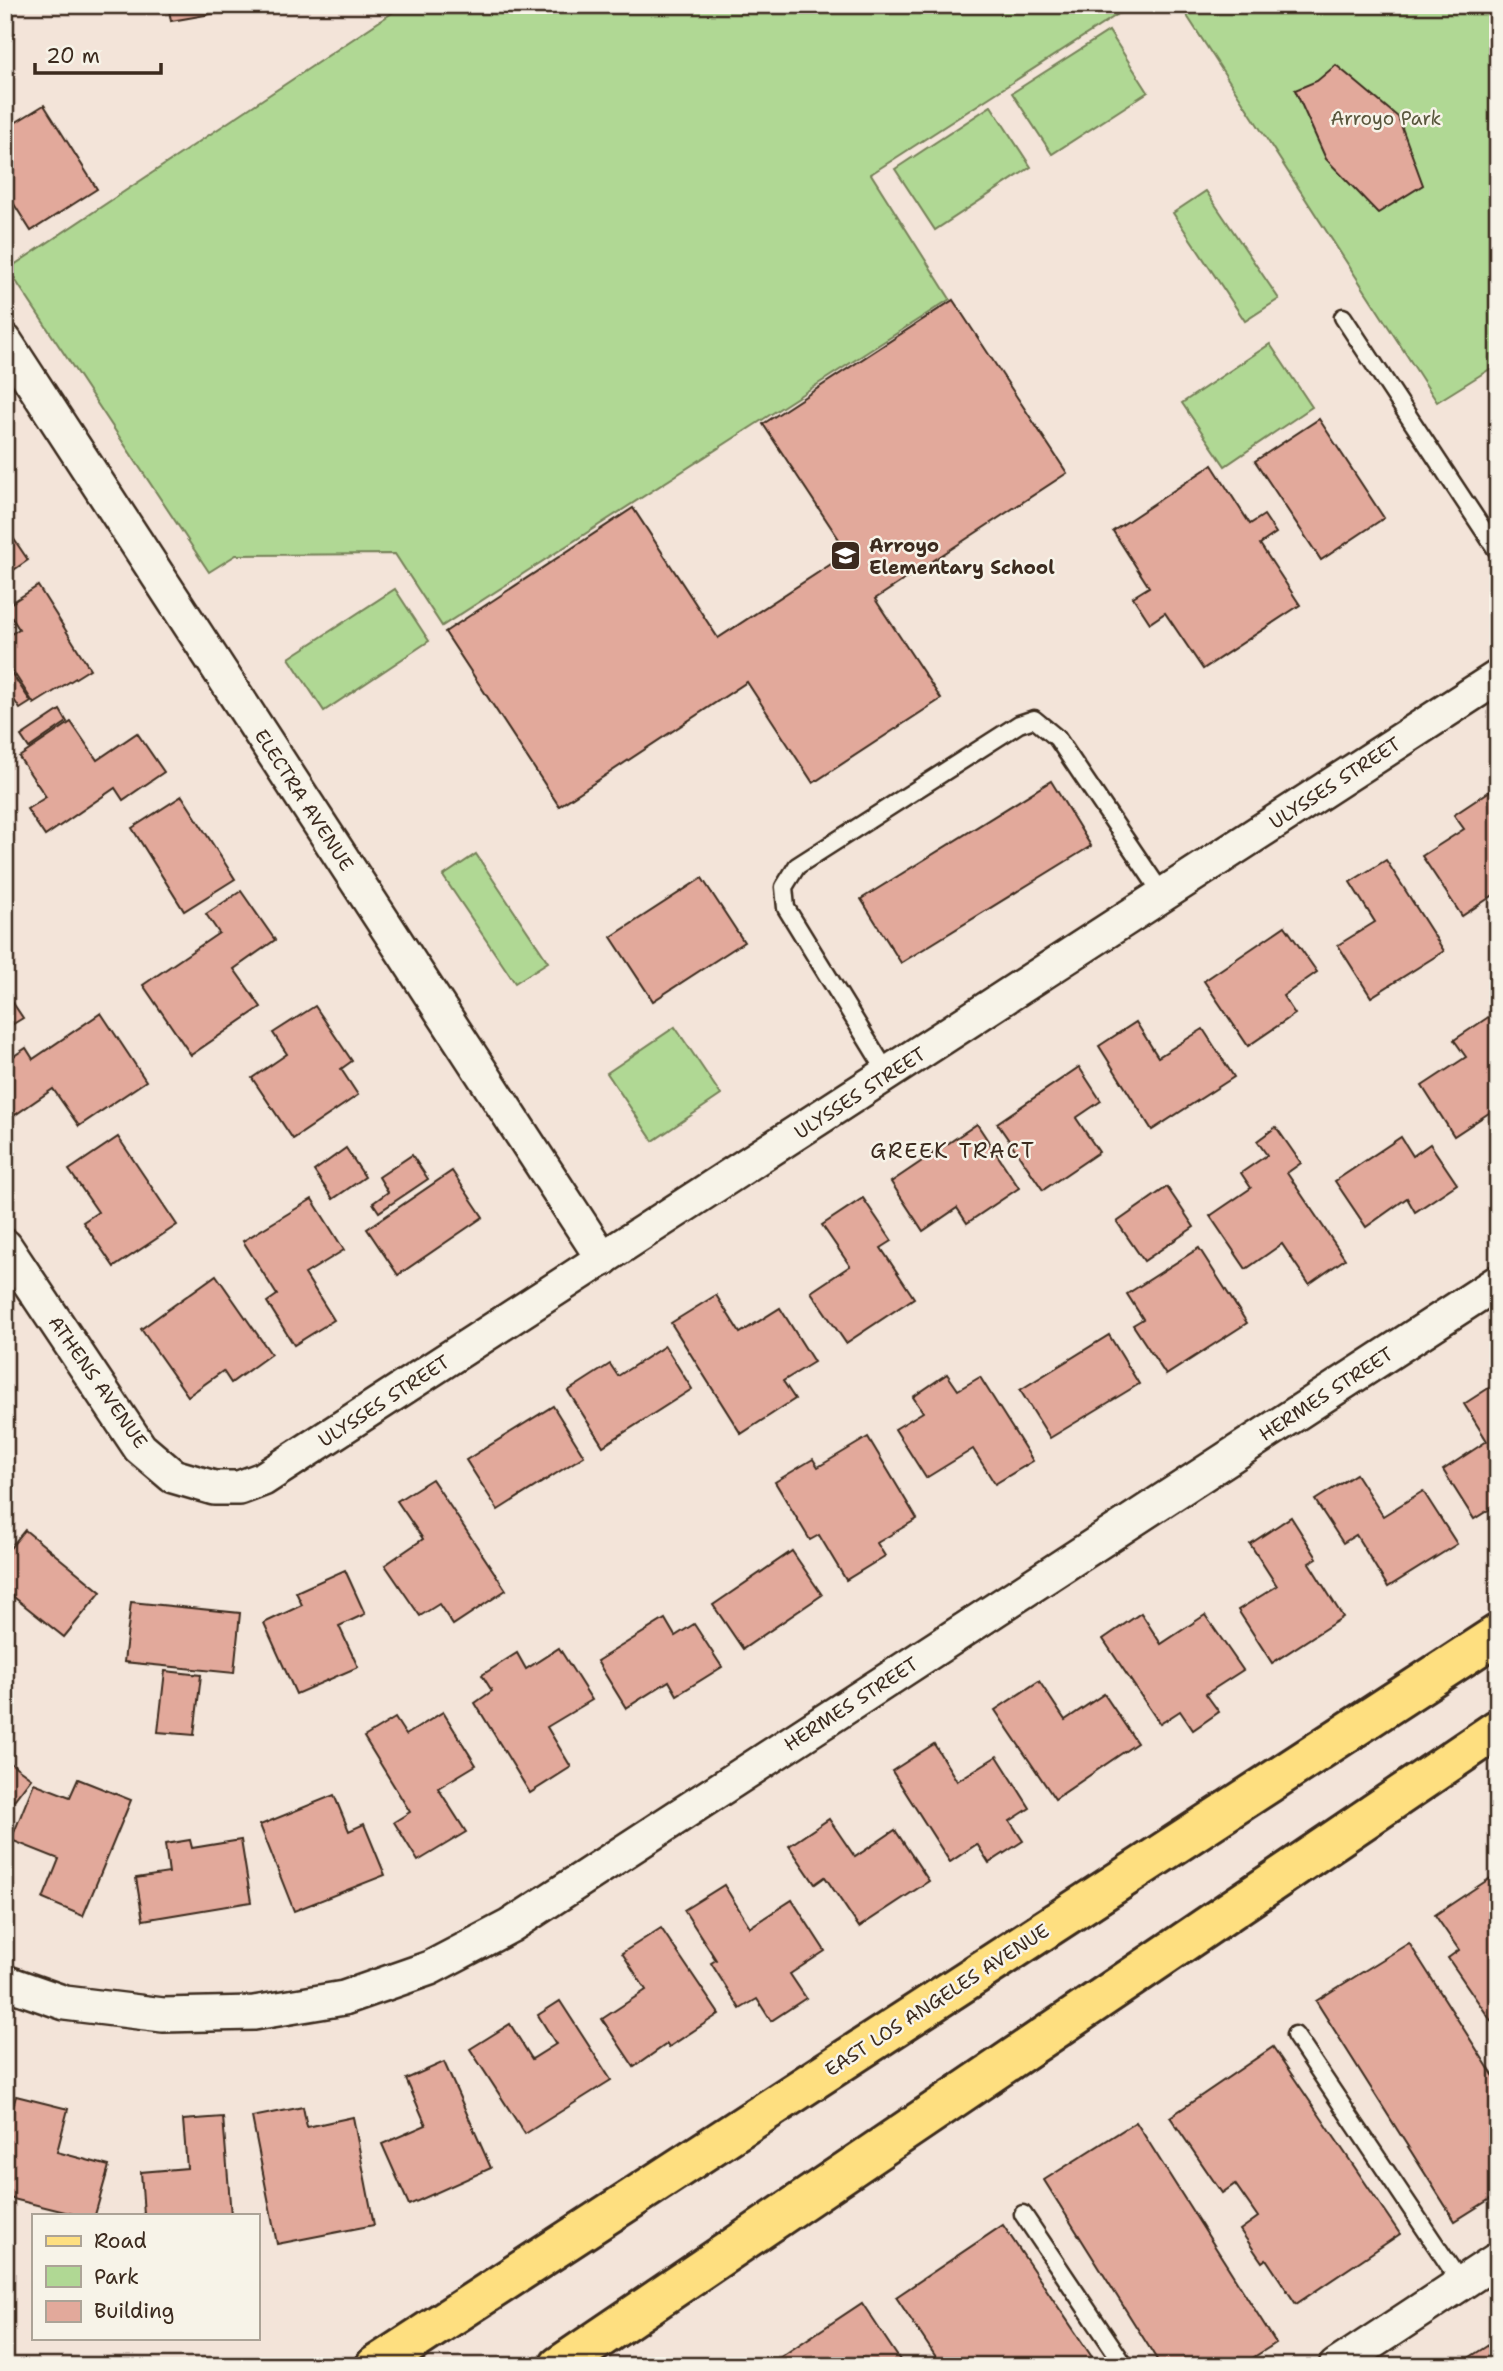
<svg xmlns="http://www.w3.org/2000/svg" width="1503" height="2371" viewBox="0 0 1503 2371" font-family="'Shantell Sans',sans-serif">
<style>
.green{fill:#b0d894;stroke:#768159;stroke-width:2}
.building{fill:#e2a99b;stroke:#3b2a1e;stroke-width:2}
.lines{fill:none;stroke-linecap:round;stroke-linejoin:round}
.lane-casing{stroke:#3b2a1e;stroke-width:21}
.street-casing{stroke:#3b2a1e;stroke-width:38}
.primary-casing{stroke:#3b2a1e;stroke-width:44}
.lane{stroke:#f7f3e8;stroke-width:16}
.street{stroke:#f7f3e8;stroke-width:33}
.primary{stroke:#fedf80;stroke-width:38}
.labels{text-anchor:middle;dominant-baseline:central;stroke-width:5;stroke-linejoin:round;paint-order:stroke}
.park-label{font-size:19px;fill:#58563c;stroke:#f7f3e8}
.poi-label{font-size:19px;font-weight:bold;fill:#3b2a1e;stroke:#f7f3e8;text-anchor:start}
.street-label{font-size:19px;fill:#3b2a1e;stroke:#f7f3e8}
.neighbourhood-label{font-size:21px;letter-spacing:2px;fill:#3b2a1e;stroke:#f7f3e8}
</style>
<rect width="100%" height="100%" fill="#f3e4d9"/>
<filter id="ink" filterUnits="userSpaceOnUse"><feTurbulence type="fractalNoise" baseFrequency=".0143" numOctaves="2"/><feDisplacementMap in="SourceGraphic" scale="14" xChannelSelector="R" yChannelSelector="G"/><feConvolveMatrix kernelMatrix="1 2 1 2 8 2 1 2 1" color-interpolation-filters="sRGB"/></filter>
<g filter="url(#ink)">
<g class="green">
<polygon points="404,5 1132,5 871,174 950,299 442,626 395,554 236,555 209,572 8,269"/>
<polygon points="1180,5 1498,5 1498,364 1437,402"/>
<polygon points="1109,31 1148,92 1052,154 1012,93"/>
<polygon points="991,106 1031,167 935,230 895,169"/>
<polygon points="1206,191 1279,299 1245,321 1173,213"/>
<polygon points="1270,344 1312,407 1225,466 1182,403"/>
<polygon points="395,589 429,641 324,711 289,658"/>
<polygon points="476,854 548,962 515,983 443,876"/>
<polygon points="675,1027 721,1095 653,1141 607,1073"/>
</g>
<g class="building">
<polygon points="168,5 240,5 240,9 171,21"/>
<polygon points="1336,65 1398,117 1423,185 1378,213 1326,159 1295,90 1317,81"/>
<polygon points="44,105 97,189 31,231 5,190 5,129"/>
<polygon points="953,300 1067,473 875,599 941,699 813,783 747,682 559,806 445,632 633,508 718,638 848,553 763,424"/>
<polygon points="1319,419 1384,518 1321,560 1255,461"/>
<polygon points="1212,465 1250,524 1264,515 1276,533 1260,544 1300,605 1203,669 1165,613 1150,623 1133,597 1149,587 1113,531"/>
<polygon points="5,526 28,560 5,576"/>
<polygon points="38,586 90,669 34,704 5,659 5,638 19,629 5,607"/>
<polygon points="8,668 31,702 20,709 5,686 5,670"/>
<polygon points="60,710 67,722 29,748 21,736"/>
<polygon points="71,722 97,760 137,733 164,772 123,800 115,788 45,836 27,809 46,797 19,757"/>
<polygon points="1051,781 1091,846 901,963 861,899"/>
<polygon points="1496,787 1498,789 1498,878 1495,880 1498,884 1498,892 1462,916 1422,856 1464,829 1454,815"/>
<polygon points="182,796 235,879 184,911 132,828"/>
<polygon points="1386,860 1444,951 1371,997 1338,945 1375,922 1350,882"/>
<polygon points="702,878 744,942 653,1001 611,937"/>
<polygon points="241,891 275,940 234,969 261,1007 191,1055 143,985 219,933 206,914"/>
<polygon points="1285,926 1317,972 1283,996 1295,1014 1248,1046 1204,981"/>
<polygon points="5,991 23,1018 5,1029"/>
<polygon points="315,1006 352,1061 341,1069 358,1095 293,1139 252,1078 287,1054 273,1033"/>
<polygon points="101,1013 146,1081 79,1126 53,1089 15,1115 5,1100 5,1062 26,1048 33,1059"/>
<polygon points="1493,1014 1498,1021 1498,1107 1454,1136 1422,1086 1466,1057 1454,1040"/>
<polygon points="1136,1022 1158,1057 1203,1029 1234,1077 1152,1130 1099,1046"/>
<polygon points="1079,1067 1101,1101 1076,1118 1099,1152 1043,1190 997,1123"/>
<polygon points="977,1124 1019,1188 967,1223 957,1208 923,1231 891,1182"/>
<polygon points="1276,1127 1301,1163 1287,1173 1345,1259 1309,1284 1282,1244 1246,1269 1210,1216 1251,1188 1241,1173 1267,1155 1257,1141"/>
<polygon points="118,1137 177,1225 114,1267 83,1222 98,1212 69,1170"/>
<polygon points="1401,1137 1413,1156 1430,1144 1457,1184 1415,1212 1407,1198 1366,1227 1335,1181"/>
<polygon points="346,1148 365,1177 333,1199 314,1171"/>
<polygon points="412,1155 428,1179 379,1212 373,1203 388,1192 379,1177"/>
<polygon points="452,1171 483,1217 398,1275 367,1229"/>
<polygon points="1167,1187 1194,1227 1144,1261 1117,1222"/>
<polygon points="863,1198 892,1241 881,1248 914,1298 846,1343 811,1292 850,1266 822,1225"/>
<polygon points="312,1199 344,1250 305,1274 334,1320 294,1345 267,1302 277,1295 243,1241"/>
<polygon points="1199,1248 1247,1323 1166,1375 1133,1325 1143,1319 1127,1294"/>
<polygon points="216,1275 271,1354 231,1383 223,1371 188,1396 141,1329"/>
<polygon points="716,1295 740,1333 780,1308 814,1362 783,1381 795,1399 741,1434 671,1323"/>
<polygon points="1109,1335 1139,1384 1050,1438 1020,1390"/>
<polygon points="665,1346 692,1389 603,1446 568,1391 610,1364 618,1376"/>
<polygon points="947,1374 958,1390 980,1377 1033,1461 995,1484 973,1449 926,1478 895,1429 923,1412 913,1397"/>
<polygon points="1498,1382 1498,1504 1474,1519 1443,1470 1487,1441 1464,1404"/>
<polygon points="553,1406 584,1456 498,1510 466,1460"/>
<polygon points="868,1437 917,1519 877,1543 885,1556 846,1580 819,1535 810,1540 775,1482 813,1459 818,1467"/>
<polygon points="1356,1474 1383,1516 1423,1491 1457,1544 1388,1587 1356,1535 1343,1543 1315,1500"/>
<polygon points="432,1479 506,1590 453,1625 439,1604 420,1616 385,1565 423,1539 397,1501"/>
<polygon points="1291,1517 1317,1558 1309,1563 1343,1617 1272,1663 1238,1610 1277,1586 1250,1544"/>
<polygon points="25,1530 101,1592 64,1637 5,1590 5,1554"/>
<polygon points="792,1551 822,1595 743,1649 713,1605"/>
<polygon points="345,1570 365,1614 339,1626 358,1667 296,1694 264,1623 302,1605 296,1592"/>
<polygon points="131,1602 240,1613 234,1673 124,1662"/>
<polygon points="1141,1613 1161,1644 1205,1615 1243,1670 1206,1694 1219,1712 1193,1730 1180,1711 1160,1724 1103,1639"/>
<polygon points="665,1619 675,1636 694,1624 722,1667 677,1695 669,1681 626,1708 597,1661"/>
<polygon points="559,1648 592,1700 547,1727 571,1767 530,1793 475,1703 492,1691 482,1675 517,1653 526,1669"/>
<polygon points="165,1671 201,1675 194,1735 158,1732"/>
<polygon points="1039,1681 1065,1720 1104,1694 1137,1743 1055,1799 995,1710"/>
<polygon points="443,1712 476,1765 438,1788 466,1832 418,1861 394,1822 410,1812 364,1737 395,1718 406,1735"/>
<polygon points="934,1744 957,1781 997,1756 1030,1808 1010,1821 1023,1841 989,1863 977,1844 950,1862 892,1771"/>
<polygon points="5,1759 31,1778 5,1812"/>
<polygon points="78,1779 131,1800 83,1916 43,1899 59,1859 11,1840 34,1783 70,1797"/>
<polygon points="334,1795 349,1831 364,1824 385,1875 294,1911 260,1825"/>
<polygon points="829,1819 855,1857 895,1830 929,1881 859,1927 825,1877 815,1884 789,1846"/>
<polygon points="190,1840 192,1848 241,1840 251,1902 143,1920 136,1878 169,1873 165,1844"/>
<polygon points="1498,1873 1498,2031 1448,1958 1459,1950 1435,1915"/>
<polygon points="724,1885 750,1927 792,1900 825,1951 790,1974 806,1998 771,2021 757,1999 740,2009 711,1963 716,1960 684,1910"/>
<polygon points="661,1928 719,2014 669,2047 667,2044 634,2067 602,2019 646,1990 622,1953"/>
<polygon points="1409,1943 1498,2083 1498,2194 1455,2221 1316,2001"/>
<polygon points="560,2001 611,2080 525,2134 470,2049 510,2024 532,2059 556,2044 538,2015"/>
<polygon points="1273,2047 1400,2234 1296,2304 1266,2259 1262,2262 1240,2230 1258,2217 1235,2184 1222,2193 1170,2117"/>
<polygon points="444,2062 491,2168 409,2205 382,2144 426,2125 406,2079"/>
<polygon points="16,2096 68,2109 57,2152 109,2166 95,2215 77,2215 5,2197 5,2136"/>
<polygon points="303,2107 307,2127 353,2117 374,2225 277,2244 252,2117"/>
<polygon points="223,2117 231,2215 144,2215 141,2172 187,2168 183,2120"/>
<polygon points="1136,2122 1276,2343 1240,2366 1161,2366 1044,2180"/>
<polygon points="1003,2225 1098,2366 942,2366 896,2297"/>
<polygon points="862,2303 904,2366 775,2366 773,2362"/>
<polygon points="1498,2339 1498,2366 1456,2366"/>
</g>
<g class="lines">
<defs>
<g id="lane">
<polyline points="1343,317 1498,552"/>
<polyline points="888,1074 786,908 784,887 797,866 1019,724 1034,719 1057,738 1163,895"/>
<polyline points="1295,2035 1461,2283"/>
<polyline points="1023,2214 1125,2366"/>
</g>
<g id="street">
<polyline points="5,341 603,1259"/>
<polyline points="5,1246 140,1448 173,1476 214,1488 239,1488 263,1479 1498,677"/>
<polyline points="5,1982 65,2003 163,2015 254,2013 344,1998 430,1968 510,1926 1498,1282"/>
<polyline points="1336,2366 1498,2259"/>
</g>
<g id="primary">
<polyline points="375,2366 1498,1634"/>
<polyline points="559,2366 1498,1729"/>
</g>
</defs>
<use href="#lane" class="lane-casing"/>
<use href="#street" class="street-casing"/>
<use href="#primary" class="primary-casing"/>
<use href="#lane" class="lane"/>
<use href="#street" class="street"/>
<use href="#primary" class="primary"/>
</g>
</g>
<defs>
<symbol id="school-square" viewBox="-11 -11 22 22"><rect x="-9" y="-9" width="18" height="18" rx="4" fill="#3b2a1e" stroke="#f7f3e8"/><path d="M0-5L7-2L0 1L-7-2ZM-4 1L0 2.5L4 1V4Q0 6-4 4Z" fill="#fff"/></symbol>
</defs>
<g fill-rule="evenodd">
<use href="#school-square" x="828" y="538" width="35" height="35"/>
</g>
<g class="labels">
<g class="park-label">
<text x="1386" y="118">Arroyo Park</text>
</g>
<g class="poi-label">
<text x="869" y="545">Arroyo<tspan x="869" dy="22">Elementary School</tspan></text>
</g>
<g class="street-label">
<text transform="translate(1335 783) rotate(-33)">ULYSSES STREET</text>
<text transform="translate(304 800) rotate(57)">ELECTRA AVENUE</text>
<text transform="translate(860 1093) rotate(-33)">ULYSSES STREET</text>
<text transform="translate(98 1382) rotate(55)">ATHENS AVENUE</text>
<text transform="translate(1326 1394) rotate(-33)">HERMES STREET</text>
<text transform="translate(384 1401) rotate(-33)">ULYSSES STREET</text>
<text transform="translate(851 1704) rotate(-33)">HERMES STREET</text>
<text transform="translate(937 2000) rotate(-33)">EAST LOS ANGELES AVENUE</text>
</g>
<g class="neighbourhood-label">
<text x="953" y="1151">GREEK TRACT</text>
</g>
</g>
<rect width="1503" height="2371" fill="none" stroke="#f7f3e8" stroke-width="28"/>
<rect x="14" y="14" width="1475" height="2343" fill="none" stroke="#3b2a1e" stroke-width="2.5" filter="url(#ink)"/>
<rect x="32" y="2214" width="228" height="126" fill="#f7f3e8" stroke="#aca397" stroke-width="2"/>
<rect x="46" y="2236" width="35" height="10" fill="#fedf80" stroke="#aca397" stroke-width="2"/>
<text x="94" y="2248" font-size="21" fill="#3b2a1e">Road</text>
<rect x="46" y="2266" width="35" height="21" fill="#b0d894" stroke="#aca397" stroke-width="2"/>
<text x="94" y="2284" font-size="21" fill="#3b2a1e">Park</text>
<rect x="46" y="2301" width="35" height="21" fill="#e2a99b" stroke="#aca397" stroke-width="2"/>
<text x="94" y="2318" font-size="21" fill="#3b2a1e">Building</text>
<path d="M35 63v10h126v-10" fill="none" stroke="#3b2a1e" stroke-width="3.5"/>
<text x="46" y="63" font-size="21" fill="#3b2a1e" stroke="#f7f3e8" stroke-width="5" paint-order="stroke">20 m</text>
</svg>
